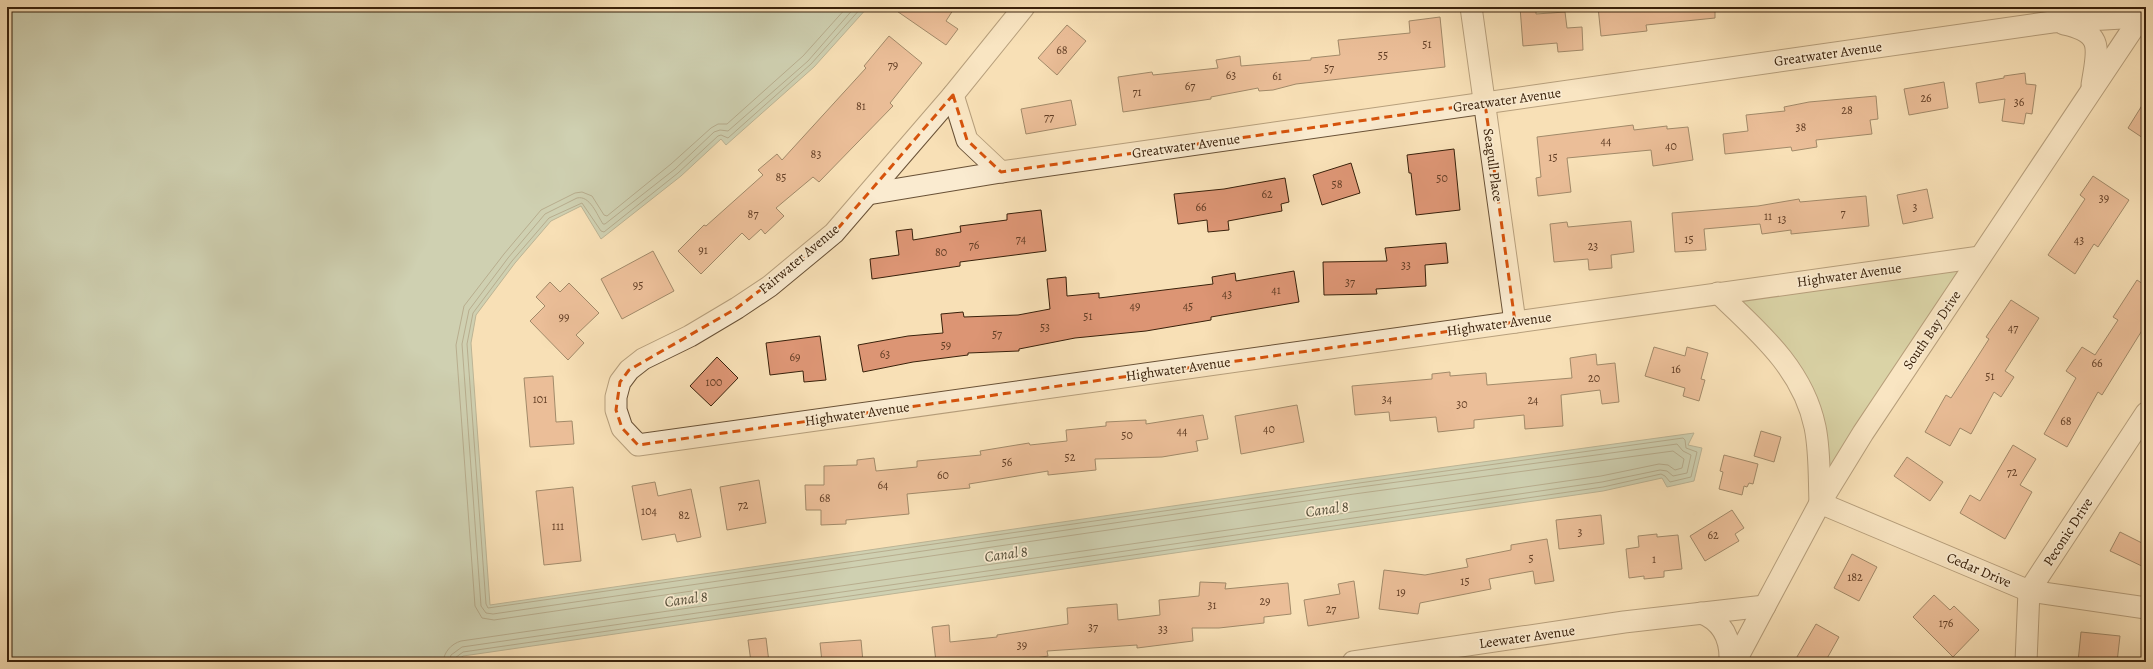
<svg xmlns="http://www.w3.org/2000/svg" width="2153" height="669" viewBox="0 0 2153 669" font-family="Alegreya,serif">
<style>
.green{fill:#b7c393;stroke:#78724f}
.water{fill:#9dbdac;stroke:#757f6c}
.lines{fill:none;stroke-linecap:round;stroke-linejoin:round}
.shore{stroke:#6b6f5c;stroke-width:1}
.building{fill:#dc9574;stroke:#39210b}
.minor-casing{stroke:#695136;stroke-width:23}
.minor{stroke:#faebd0;stroke-width:21}
.marked{fill:none;stroke:#d6530c;stroke-width:3;stroke-dasharray:8 5;stroke-linejoin:round}
.labels{text-anchor:middle;dominant-baseline:central;stroke-width:3.5;stroke-linejoin:round;paint-order:stroke}
.number-label{font-size:12px;fill:#623e25}
.street-label{font-size:14px;fill:#39210b;stroke:#faebd0}
.water-label{font-size:15px;font-style:italic;fill:#57503b;stroke:#faebd0}
</style>
<rect width="100%" height="100%" fill="#f8e0b6"/>
<filter id="stains"><feTurbulence type="fractalNoise" baseFrequency=".005" numOctaves="4"/><feColorMatrix values="0 0 0 0 .2 0 0 0 0 .09 0 0 0 0 .02 0 0 0 .5 -.17"/></filter>
<radialGradient id="worn" r=".72"><stop offset=".6" stop-color="#630" stop-opacity="0"/><stop offset="1" stop-color="#630" stop-opacity=".3"/></radialGradient>
<polygon class="green" points="1972,261 1823,495 1815,416 1725,296"/>
<polygon class="water" points="7,7 868,7 814,67 726,145 721,139 681,176 601,239 581,206 551,221 515,263 476,315 471,343 490,605 1352,480 1694,433 1688,445 1702,448 1694,481 1667,487 1662,478 1603,491 463,656 456,662 7,662"/>
<g class="lines">
<g class="shore">
<path d="M443,662C444,652 451,644 461,641L1601,476L1659,464L1668,465L1675,470L1682,468L1684,459L1673,451L1354,494L494,620L482,618L475,606L456,345L464,306L504,254L541,210L575,193L582,192L592,196L604,215L607,216L671,164L711,128L718,124H727L803,56L847,7"/>
<path d="M449,662L451,655L462,647L1602,482L1660,470L1667,471L1673,476L1687,473L1691,455L1683,451L1677,444L1353,488L493,614L486,613L481,606L462,344L469,310L508,258L545,214L577,198C590,195 597,215 603,224H605L675,169L714,132L720,130L728,131L808,61L855,7"/>
<polyline points="454,662 455,658 463,652 1603,487 1661,474 1665,476 1670,482 1691,477 1697,452 1686,448 1685,440 1683,438 1352,484 488,608 486,604 467,344 473,313 512,261 549,218 582,203 601,231 604,232 678,173 718,136 721,135 728,138 811,64 862,7"/>
</g>
</g>
<g class="building">
<polygon points="891,7 955,7 946,21 958,29 946,45"/>
<polygon points="1520,7 1536,7 1536,14 1565,12 1567,28 1582,27 1583,50 1558,52 1557,43 1523,46"/>
<polygon points="1598,7 1715,7 1715,18 1646,25 1647,31 1601,36"/>
<polygon points="1440,17 1445,67 1296,84 1273,90 1259,91 1258,88 1211,97 1211,99 1123,112 1118,77 1152,72 1153,75 1218,68 1216,60 1240,56 1241,66 1311,60 1311,58 1340,55 1338,40 1410,33 1409,21"/>
<polygon points="1067,25 1086,41 1057,75 1038,58"/>
<polygon points="889,36 922,63 890,103 893,106 819,182 813,177 776,208 784,216 765,234 761,229 749,240 742,233 701,274 678,251 704,225 706,226 763,175 758,170 777,154 782,160 866,68 864,66"/>
<polygon points="2025,73 2026,84 2036,85 2032,114 2026,113 2024,124 2002,121 2005,99 1979,103 1976,83 2004,78 2004,76"/>
<polygon points="1944,82 1948,108 1909,115 1904,89"/>
<polygon points="1876,96 1878,119 1870,120 1872,134 1816,140 1817,147 1792,151 1791,147 1725,154 1723,134 1748,131 1746,115 1785,111 1784,107 1809,102"/>
<polygon points="2146,99 2146,140 2128,128"/>
<polygon points="1071,100 1076,125 1026,134 1021,109"/>
<polygon points="1633,125 1634,130 1667,126 1667,129 1688,127 1693,160 1653,166 1651,150 1567,158 1571,192 1538,196 1536,178 1541,177 1537,137"/>
<polygon points="1454,149 1460,210 1416,215 1411,173 1409,173 1407,155"/>
<polygon points="1351,163 1360,193 1322,205 1313,175"/>
<polygon points="2093,176 2129,200 2098,247 2094,244 2075,274 2048,255 2085,199 2080,195"/>
<polygon points="1285,178 1289,202 1281,204 1282,211 1228,221 1229,230 1208,232 1207,220 1178,224 1174,194 1224,189"/>
<polygon points="1927,189 1933,218 1903,224 1897,195"/>
<polygon points="1866,196 1869,226 1791,234 1791,230 1762,234 1760,224 1704,229 1706,250 1675,252 1672,213 1758,206 1799,199 1800,202"/>
<polygon points="1041,210 1046,251 960,262 960,266 872,279 870,259 899,255 896,231 912,229 913,240 961,232 960,226 1007,220 1007,214"/>
<polygon points="1631,221 1634,252 1611,255 1612,268 1589,270 1588,259 1554,262 1550,224 1567,222 1568,227"/>
<polygon points="1446,243 1448,263 1425,265 1426,286 1376,289 1377,294 1324,295 1323,262 1387,261 1385,248"/>
<polygon points="653,251 674,291 622,319 601,279"/>
<polygon points="1294,271 1299,302 1211,317 1211,320 1146,331 1075,338 1019,349 1019,351 968,353 968,355 913,362 863,372 858,345 908,336 943,333 941,314 963,312 964,317 1018,315 1050,309 1047,279 1066,277 1067,296 1099,293 1099,298 1213,284 1212,277 1235,273 1236,281"/>
<polygon points="2137,280 2146,286 2146,324 2102,395 2098,392 2067,447 2044,434 2076,378 2066,371 2082,347 2095,355 2118,320 2113,317"/>
<polygon points="550,282 560,292 569,283 599,313 576,335 584,343 568,360 530,321 545,306 536,297"/>
<polygon points="2011,300 2039,318 2005,371 2014,377 2001,397 1994,392 1971,434 1960,428 1950,446 1925,432 1946,395 1951,398 1989,339 1986,337"/>
<polygon points="820,336 826,380 804,382 803,371 770,375 766,343"/>
<polygon points="1654,347 1685,356 1687,347 1708,353 1701,379 1705,380 1699,401 1683,396 1685,388 1645,376"/>
<polygon points="1596,354 1597,365 1615,363 1619,402 1602,404 1600,390 1561,395 1563,426 1525,429 1524,415 1474,420 1474,428 1438,432 1436,417 1390,421 1389,412 1355,415 1352,386 1432,379 1432,374 1450,372 1450,376 1486,373 1487,385 1572,378 1570,358"/>
<polygon points="717,357 738,378 711,406 690,386"/>
<polygon points="553,376 556,422 572,421 574,444 530,447 524,378"/>
<polygon points="1297,405 1304,442 1241,454 1235,416"/>
<polygon points="1203,415 1208,439 1196,441 1198,451 1162,457 1095,459 1096,470 1048,475 1048,471 969,484 970,488 907,494 909,514 846,520 846,524 821,525 821,510 806,510 805,485 824,485 824,466 857,465 857,460 874,458 876,471 917,467 917,461 981,455 980,451 1029,443 1030,445 1067,441 1066,430 1106,426 1106,422 1146,420 1146,424"/>
<polygon points="1761,431 1781,437 1774,462 1754,456"/>
<polygon points="2013,445 2036,459 2020,485 2032,492 2005,539 1960,513 1970,495 1980,501"/>
<polygon points="1724,455 1758,464 1753,484 1749,483 1747,487 1744,486 1742,495 1719,489 1723,472 1720,471"/>
<polygon points="1907,457 1943,482 1930,501 1894,476"/>
<polygon points="759,480 766,523 727,530 720,487"/>
<polygon points="655,482 658,496 691,489 701,537 677,542 675,534 642,540 632,486"/>
<polygon points="573,487 581,561 544,565 536,491"/>
<polygon points="1732,510 1744,528 1735,534 1739,541 1705,561 1690,536"/>
<polygon points="1601,515 1604,544 1559,549 1556,520"/>
<polygon points="2120,532 2146,545 2146,568 2110,551"/>
<polygon points="1657,534 1657,537 1678,535 1682,569 1664,571 1664,577 1644,579 1644,576 1629,578 1626,549 1639,547 1638,536"/>
<polygon points="1547,539 1554,581 1535,584 1533,571 1489,579 1491,589 1420,603 1418,614 1379,609 1384,570 1425,575 1468,567 1466,559 1511,550 1511,545"/>
<polygon points="1852,554 1877,567 1859,601 1834,588"/>
<polygon points="1354,581 1359,618 1308,626 1304,600 1340,594 1338,584"/>
<polygon points="1200,582 1226,583 1225,589 1288,583 1291,614 1264,617 1264,623 1219,628 1192,628 1193,641 1137,648 1137,645 1047,651 1048,656 1011,662 936,662 932,627 949,625 950,642 997,637 997,635 1068,624 1067,608 1117,604 1118,620 1160,615 1159,600 1199,596"/>
<polygon points="1934,595 1950,610 1954,606 1979,630 1953,657 1913,617"/>
<polygon points="1816,624 1839,637 1825,662 1794,662"/>
<polygon points="2081,632 2120,636 2117,662 2078,662"/>
<polygon points="766,638 769,662 751,662 748,640"/>
<polygon points="861,640 863,662 822,662 820,643"/>
</g>
<g class="lines">
<defs>
<g id="minor">
<polyline points="1024,7 953,95 834,233 770,286 737,308 690,336 643,359 629,370 620,382 616,397 616,410 622,428 638,445 1980,257"/>
<polyline points="1471,7 1515,322"/>
<path d="M2064,24C2106,33 2097,51 2092,85"/>
<polyline points="953,95 967,140 1001,172"/>
<polyline points="868,194 1001,172 2052,22 2140,17 2146,21"/>
<path d="M1718,293C1759,332 1803,369 1815,427C1820,451 1819,478 1820,503L2029,591L2146,608"/>
<path d="M1701,613C1723,621 1731,639 1730,662"/>
<polyline points="1353,662 1624,622 1765,606"/>
<polyline points="1735,662 1820,503 1863,433 2146,9"/>
<polyline points="2026,662 2029,591 2146,413"/>
</g>
</defs>
<use href="#minor" class="minor-casing"/>
<use href="#minor" class="minor"/>
</g>
<path d="M0 0H2153V669H0ZM953,95L967,140L1001,172L1485,103L1515,322L638,445L622,428L616,410L620,382L629,370L737,308L834,233Z" fill="#f8e0b6" fill-opacity=".55" fill-rule="evenodd"/>
<path class="marked" d="M953,95L967,140L1001,172L1485,103L1515,322L638,445L622,428L616,410L620,382L629,370L737,308L834,233Z"/>
<g class="labels">
<g class="number-label">
<text x="1427" y="44">51</text>
<text x="1062" y="50">68</text>
<text x="1383" y="55">55</text>
<text x="893" y="65">79</text>
<text x="1329" y="68">57</text>
<text x="1231" y="75">63</text>
<text x="1277" y="76">61</text>
<text x="1190" y="86">67</text>
<text x="1137" y="92">71</text>
<text x="1926" y="98">26</text>
<text x="2019" y="102">36</text>
<text x="861" y="106">81</text>
<text x="1847" y="110">28</text>
<text x="1049" y="117">77</text>
<text x="1801" y="127">38</text>
<text x="1606" y="141">44</text>
<text x="1671" y="146">40</text>
<text x="816" y="154">83</text>
<text x="1553" y="157">15</text>
<text x="781" y="177">85</text>
<text x="1442" y="178">50</text>
<text x="1337" y="184">58</text>
<text x="1267" y="194">62</text>
<text x="2104" y="198">39</text>
<text x="1201" y="207">66</text>
<text x="1915" y="207">3</text>
<text x="1843" y="213">7</text>
<text x="753" y="214">87</text>
<text x="1768" y="216">11</text>
<text x="1782" y="219">13</text>
<text x="1021" y="239">74</text>
<text x="1689" y="239">15</text>
<text x="2079" y="240">43</text>
<text x="974" y="245">76</text>
<text x="1593" y="246">23</text>
<text x="703" y="250">91</text>
<text x="941" y="252">80</text>
<text x="1406" y="265">33</text>
<text x="1350" y="282">37</text>
<text x="638" y="285">95</text>
<text x="1276" y="290">41</text>
<text x="1227" y="294">43</text>
<text x="1135" y="306">49</text>
<text x="1188" y="306">45</text>
<text x="1088" y="316">51</text>
<text x="564" y="317">99</text>
<text x="1045" y="327">53</text>
<text x="2013" y="328">47</text>
<text x="997" y="334">57</text>
<text x="946" y="345">59</text>
<text x="885" y="354">63</text>
<text x="795" y="357">69</text>
<text x="2097" y="363">66</text>
<text x="1676" y="369">16</text>
<text x="1990" y="376">51</text>
<text x="1594" y="378">20</text>
<text x="714" y="382">100</text>
<text x="540" y="399">101</text>
<text x="1387" y="399">34</text>
<text x="1533" y="400">24</text>
<text x="1462" y="404">30</text>
<text x="2066" y="421">68</text>
<text x="1269" y="429">40</text>
<text x="1182" y="431">44</text>
<text x="1127" y="435">50</text>
<text x="1070" y="457">52</text>
<text x="1007" y="462">56</text>
<text x="2012" y="472">72</text>
<text x="943" y="475">60</text>
<text x="883" y="485">64</text>
<text x="825" y="498">68</text>
<text x="743" y="505">72</text>
<text x="649" y="511">104</text>
<text x="684" y="515">82</text>
<text x="558" y="526">111</text>
<text x="1580" y="532">3</text>
<text x="1713" y="535">62</text>
<text x="1531" y="558">5</text>
<text x="1654" y="559">1</text>
<text x="1855" y="577">182</text>
<text x="1465" y="581">15</text>
<text x="1401" y="592">19</text>
<text x="1265" y="601">29</text>
<text x="1212" y="605">31</text>
<text x="1331" y="609">27</text>
<text x="1946" y="623">176</text>
<text x="1093" y="627">37</text>
<text x="1163" y="629">33</text>
<text x="1022" y="645">39</text>
</g>
<g class="street-label">
<text transform="translate(1828 54) rotate(-8)">Greatwater Avenue</text>
<text transform="translate(1507 100) rotate(-8)">Greatwater Avenue</text>
<text transform="translate(1186 146) rotate(-8)">Greatwater Avenue</text>
<text transform="translate(1493 165) rotate(82)">Seagull Place</text>
<text transform="translate(799 259) rotate(-40)">Fairwater Avenue</text>
<text transform="translate(1849 275) rotate(-8)">Highwater Avenue</text>
<text transform="translate(1499 324) rotate(-8)">Highwater Avenue</text>
<text transform="translate(1932 330) rotate(-56)">South Bay Drive</text>
<text transform="translate(1178 369) rotate(-8)">Highwater Avenue</text>
<text transform="translate(857 414) rotate(-8)">Highwater Avenue</text>
<text transform="translate(2068 532) rotate(-57)">Peconic Drive</text>
<text transform="translate(1979 570) rotate(23)">Cedar Drive</text>
<text transform="translate(1527 637) rotate(-8)">Leewater Avenue</text>
</g>
<g class="water-label">
<text transform="translate(1327 509) rotate(-8)">Canal 8</text>
<text transform="translate(1006 554) rotate(-8)">Canal 8</text>
<text transform="translate(686 599) rotate(-8)">Canal 8</text>
</g>
</g>
<rect width="2153" height="669" fill="none" stroke="#f8e0b6" stroke-width="24"/>
<rect x="8" y="8" width="2137" height="653" fill="none" stroke="#39210b" stroke-width="2"/>
<rect x="12" y="12" width="2129" height="645" fill="none" stroke="#39210b"/>
<rect width="100%" height="100%" filter="url(#stains)"/>
<rect width="100%" height="100%" fill="url(#worn)"/>
</svg>
